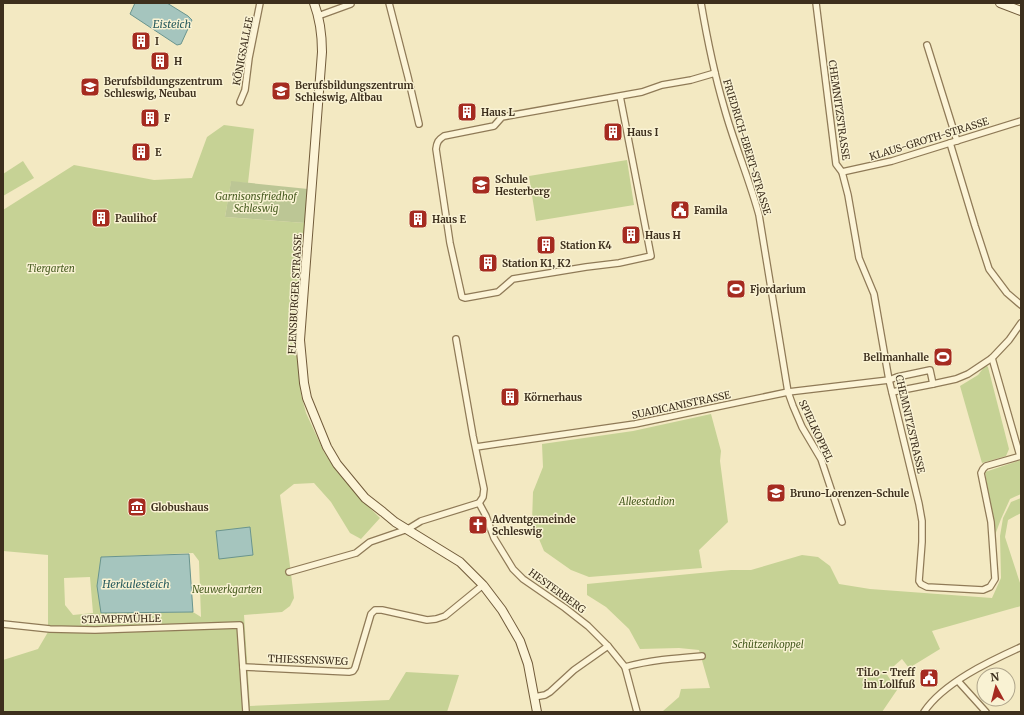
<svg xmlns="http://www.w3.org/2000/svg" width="1024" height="715" viewBox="0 0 1024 715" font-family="Merriweather,serif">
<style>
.green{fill:#c6d295;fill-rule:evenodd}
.cemetery{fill:#bcc695}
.water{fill:#a5c5be;stroke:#6a958e}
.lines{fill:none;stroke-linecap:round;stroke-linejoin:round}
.street-casing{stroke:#8f7a57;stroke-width:8}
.secondary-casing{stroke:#715b3a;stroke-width:10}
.street{stroke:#fcf4d7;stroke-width:5.5}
.secondary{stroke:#fcf4d7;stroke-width:8}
.labels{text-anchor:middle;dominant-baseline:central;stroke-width:3;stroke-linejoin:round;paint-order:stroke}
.poi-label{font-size:10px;font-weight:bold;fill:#3d2f1d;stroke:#f9f2d3;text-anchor:start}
.street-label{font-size:10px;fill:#3d2f1d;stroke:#f9f2d3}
.park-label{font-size:10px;font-style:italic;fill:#485c21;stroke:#f9f2d3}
.water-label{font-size:11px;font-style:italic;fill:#2a5d5f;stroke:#f9f2d3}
</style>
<rect width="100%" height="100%" fill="#f3e9c2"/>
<g class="green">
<path d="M224,125L254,129L248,183L231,182L225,217L305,223L297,330L298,366L301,394L306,413L324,452L338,473L364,502L380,518L361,539L350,533L331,502L314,483L294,484L280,495L289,558L294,598L290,606L282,612L244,615L250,706L389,700L406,672L459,675L447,712H3V660L38,649L48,632V555L3,551V210L74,165L154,180L192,178L207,137ZM193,553L199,561L201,617L193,612L101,613V557ZM90,577L93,613L73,615L65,605L64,578Z"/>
<polygon points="627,160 634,205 536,221 529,176"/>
<polygon points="23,161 34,178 3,196 3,174"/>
<polygon points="985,366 987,366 988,367 1009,449 1006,456 982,463 960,386 978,375"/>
<polygon points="711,414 721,451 720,461 728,522 699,550 702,568 589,577 571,570 544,551 532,522 533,492 543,467 542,444 633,431"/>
<polygon points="1021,460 1021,494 1010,499 1001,519 995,535 985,472"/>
<polygon points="1021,498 1021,513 1008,520 1005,537 1021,586 1021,606 932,631 940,649 909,668 902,659 886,673 897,690 882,712 663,712 663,711 679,697 681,689 710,688 699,650 679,648 640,649 629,629 606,607 587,595 587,584 731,570 751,570 802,555 818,557 830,566 839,584 870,589 992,598 1001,578 1000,536 1003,518 1011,502"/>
</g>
<polygon class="cemetery" points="231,181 308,189 305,223 225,217"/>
<g class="water">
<polygon points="135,3 167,3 188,16 192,20 181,44 177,45 130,14"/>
<polygon points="250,527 253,555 219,559 216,531"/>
<polygon points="189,554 193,612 101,613 97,586 101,557"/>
</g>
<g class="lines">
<defs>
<g id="street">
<polyline points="389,3 408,77 419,124"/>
<path d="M701,3C707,38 714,73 724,107C734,144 749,178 759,215L788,392L793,406L802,427L821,459L842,522"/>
<polyline points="816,3 836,164 842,172 848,195 859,258 874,294 889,380 919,504 922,521 922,542 919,581 921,584 927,587 983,590 990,587 995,579 991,522 981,473 983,469 986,466 1021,456"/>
<polyline points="318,16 351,4 351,3"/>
<polyline points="927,45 957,141"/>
<path d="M620,96L651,256L619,263L586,267L513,279L498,292L465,298L462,297L450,243L436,149C437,142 438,140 444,136L494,126L502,117L642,92L662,85L691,80L715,73"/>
<polyline points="240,102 245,90 249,58 260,3"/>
<polyline points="950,143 975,226 989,269 1007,293 1021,305"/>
<polyline points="842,172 892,161 1021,121"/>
<polyline points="992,358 1020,456"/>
<polyline points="892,392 933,384 956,379 968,374 992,358 1009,340 1021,323"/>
<polyline points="476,447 635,424 788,392 889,380 897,377 930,370 933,384"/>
<polyline points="479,503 486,516 494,538 513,569 523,579 565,608 588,626 608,646 625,667 637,712"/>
<polyline points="289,572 356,553 370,542 408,529 421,521 479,503 483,497 484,489 473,436 456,339"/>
<polyline points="3,624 50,629 95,630 240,625 246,712"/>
<polyline points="243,667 349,672 353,671 355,668 371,614 375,610 382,610 427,620 436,619 445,616 483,585"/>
<path d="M625,667C650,660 677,658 702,656"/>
<polyline points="958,681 986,712"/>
<polyline points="534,697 545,695 550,692 574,670 608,646"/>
<path d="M924,712C943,683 990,661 1021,647"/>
</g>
<g id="secondary">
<path d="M314,3C320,19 322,35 322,52L300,340L304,383L307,398L327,447L337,464L365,498L383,512L395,522L460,562L483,585L502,610L520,641L528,664L537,712"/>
<polyline points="1000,3 1021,11"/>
</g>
</defs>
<use href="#street" class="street-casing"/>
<use href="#secondary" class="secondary-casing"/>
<use href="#street" class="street"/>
<use href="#secondary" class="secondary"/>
</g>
<defs>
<symbol id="building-square" viewBox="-11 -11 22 22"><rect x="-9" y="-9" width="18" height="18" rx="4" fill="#a52b20" stroke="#f9f2d3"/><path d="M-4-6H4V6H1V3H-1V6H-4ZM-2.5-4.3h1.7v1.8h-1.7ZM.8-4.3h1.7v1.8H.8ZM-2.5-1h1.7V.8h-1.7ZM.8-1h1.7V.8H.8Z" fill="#fff"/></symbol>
<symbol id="school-square" viewBox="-11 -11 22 22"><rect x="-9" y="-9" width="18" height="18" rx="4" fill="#a52b20" stroke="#f9f2d3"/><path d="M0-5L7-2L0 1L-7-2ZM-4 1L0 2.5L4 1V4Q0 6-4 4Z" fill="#fff"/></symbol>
<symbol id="civic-square" viewBox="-11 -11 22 22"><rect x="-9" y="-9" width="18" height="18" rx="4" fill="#a52b20" stroke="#f9f2d3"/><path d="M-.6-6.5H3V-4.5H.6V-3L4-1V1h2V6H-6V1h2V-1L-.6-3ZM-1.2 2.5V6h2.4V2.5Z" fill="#fff"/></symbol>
<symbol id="stadium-square" viewBox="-11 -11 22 22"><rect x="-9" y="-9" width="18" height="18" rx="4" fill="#a52b20" stroke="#f9f2d3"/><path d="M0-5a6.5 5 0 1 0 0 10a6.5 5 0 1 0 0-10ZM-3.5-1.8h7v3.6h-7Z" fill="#fff"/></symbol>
<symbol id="museum-square" viewBox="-11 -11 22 22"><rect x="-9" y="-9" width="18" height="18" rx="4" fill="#a52b20" stroke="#f9f2d3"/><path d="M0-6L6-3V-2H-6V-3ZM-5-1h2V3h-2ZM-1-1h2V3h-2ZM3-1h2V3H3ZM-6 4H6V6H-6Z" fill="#fff"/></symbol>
<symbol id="church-square" viewBox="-11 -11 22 22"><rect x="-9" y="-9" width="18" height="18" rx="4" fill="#a52b20" stroke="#f9f2d3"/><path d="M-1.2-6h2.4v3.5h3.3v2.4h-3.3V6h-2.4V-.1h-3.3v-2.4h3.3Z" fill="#fff"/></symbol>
</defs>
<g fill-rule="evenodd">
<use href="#building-square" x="130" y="30" width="22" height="22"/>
<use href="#building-square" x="149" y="50" width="22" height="22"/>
<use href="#school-square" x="79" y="76" width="22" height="22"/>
<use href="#school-square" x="270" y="80" width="22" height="22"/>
<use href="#building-square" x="456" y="101" width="22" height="22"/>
<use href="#building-square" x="139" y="107" width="22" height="22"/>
<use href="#building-square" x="602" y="121" width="22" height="22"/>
<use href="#building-square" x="130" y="141" width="22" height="22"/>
<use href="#school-square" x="470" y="174" width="22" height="22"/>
<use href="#civic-square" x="669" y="199" width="22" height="22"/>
<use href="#building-square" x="90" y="207" width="22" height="22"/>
<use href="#building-square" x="407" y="208" width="22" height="22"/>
<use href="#building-square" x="620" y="224" width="22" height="22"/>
<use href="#building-square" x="535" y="234" width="22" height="22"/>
<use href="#building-square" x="477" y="252" width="22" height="22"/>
<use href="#stadium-square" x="725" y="278" width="22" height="22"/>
<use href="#stadium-square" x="932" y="346" width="22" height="22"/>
<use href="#building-square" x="499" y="386" width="22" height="22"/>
<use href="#school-square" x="765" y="482" width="22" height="22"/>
<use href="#museum-square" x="126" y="496" width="22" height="22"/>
<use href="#church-square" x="467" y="514" width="22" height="22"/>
<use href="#civic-square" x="918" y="667" width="22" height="22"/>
</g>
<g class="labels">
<g class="poi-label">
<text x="155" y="41">I</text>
<text x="174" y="61">H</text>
<text x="104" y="81">Berufsbildungszentrum<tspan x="104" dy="12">Schleswig, Neubau</tspan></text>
<text x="295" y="85">Berufsbildungszentrum<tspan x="295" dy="12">Schleswig, Altbau</tspan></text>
<text x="481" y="112">Haus L</text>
<text x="164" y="118">F</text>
<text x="627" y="132">Haus I</text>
<text x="155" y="152">E</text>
<text x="495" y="179">Schule<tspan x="495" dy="12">Hesterberg</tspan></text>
<text x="694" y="210">Famila</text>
<text x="115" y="218">Paulihof</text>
<text x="432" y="219">Haus E</text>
<text x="645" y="235">Haus H</text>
<text x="560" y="245">Station K4</text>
<text x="502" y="263">Station K1, K2</text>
<text x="750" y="289">Fjordarium</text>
<text x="929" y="357" text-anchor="end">Bellmanhalle</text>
<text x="524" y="397">Körnerhaus</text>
<text x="790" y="493">Bruno-Lorenzen-Schule</text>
<text x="151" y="507">Globushaus</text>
<text x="492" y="519">Adventgemeinde<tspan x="492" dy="12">Schleswig</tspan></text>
<text x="915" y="672" text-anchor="end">TiLo - Treff<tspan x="915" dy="12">im Lollfuß</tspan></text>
</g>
<g class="street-label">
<text transform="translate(243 51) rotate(-79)">KÖNIGSALLEE</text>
<text transform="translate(839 110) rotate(82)">CHEMNITZSTRASSE</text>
<text transform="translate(929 139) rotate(-17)">KLAUS-GROTH-STRASSE</text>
<text transform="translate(747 147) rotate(73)">FRIEDRICH-EBERT-STRASSE</text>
<text transform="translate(295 294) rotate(-87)">FLENSBURGER STRASSE</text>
<text transform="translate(681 405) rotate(-12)">SUADICANISTRASSE</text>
<text transform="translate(910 424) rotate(77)">CHEMNITZSTRASSE</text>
<text transform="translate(816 431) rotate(65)">SPIELKOPPEL</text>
<text transform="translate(557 591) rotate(36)">HESTERBERG</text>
<text transform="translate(121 619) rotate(-1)">STAMPFMÜHLE</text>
<text transform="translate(308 660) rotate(2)">THIESSENSWEG</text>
</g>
<g class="park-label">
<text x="256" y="196">Garnisonsfriedhof<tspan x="256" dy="12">Schleswig</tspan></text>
<text x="51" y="268">Tiergarten</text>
<text x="647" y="501">Alleestadion</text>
<text x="227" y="589">Neuwerkgarten</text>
<text x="768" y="644">Schützenkoppel</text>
</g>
<g class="water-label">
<text x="172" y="24">Eisteich</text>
<text x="136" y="584">Herkulesteich</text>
</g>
</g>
<rect width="1024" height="715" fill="none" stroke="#3d2f1d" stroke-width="8"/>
<g transform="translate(996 687) rotate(353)"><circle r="19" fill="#f9f2d3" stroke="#aea48a"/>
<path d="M0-3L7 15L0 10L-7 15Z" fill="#a52b20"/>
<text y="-6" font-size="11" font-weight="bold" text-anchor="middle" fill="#3d2f1d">N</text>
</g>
</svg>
